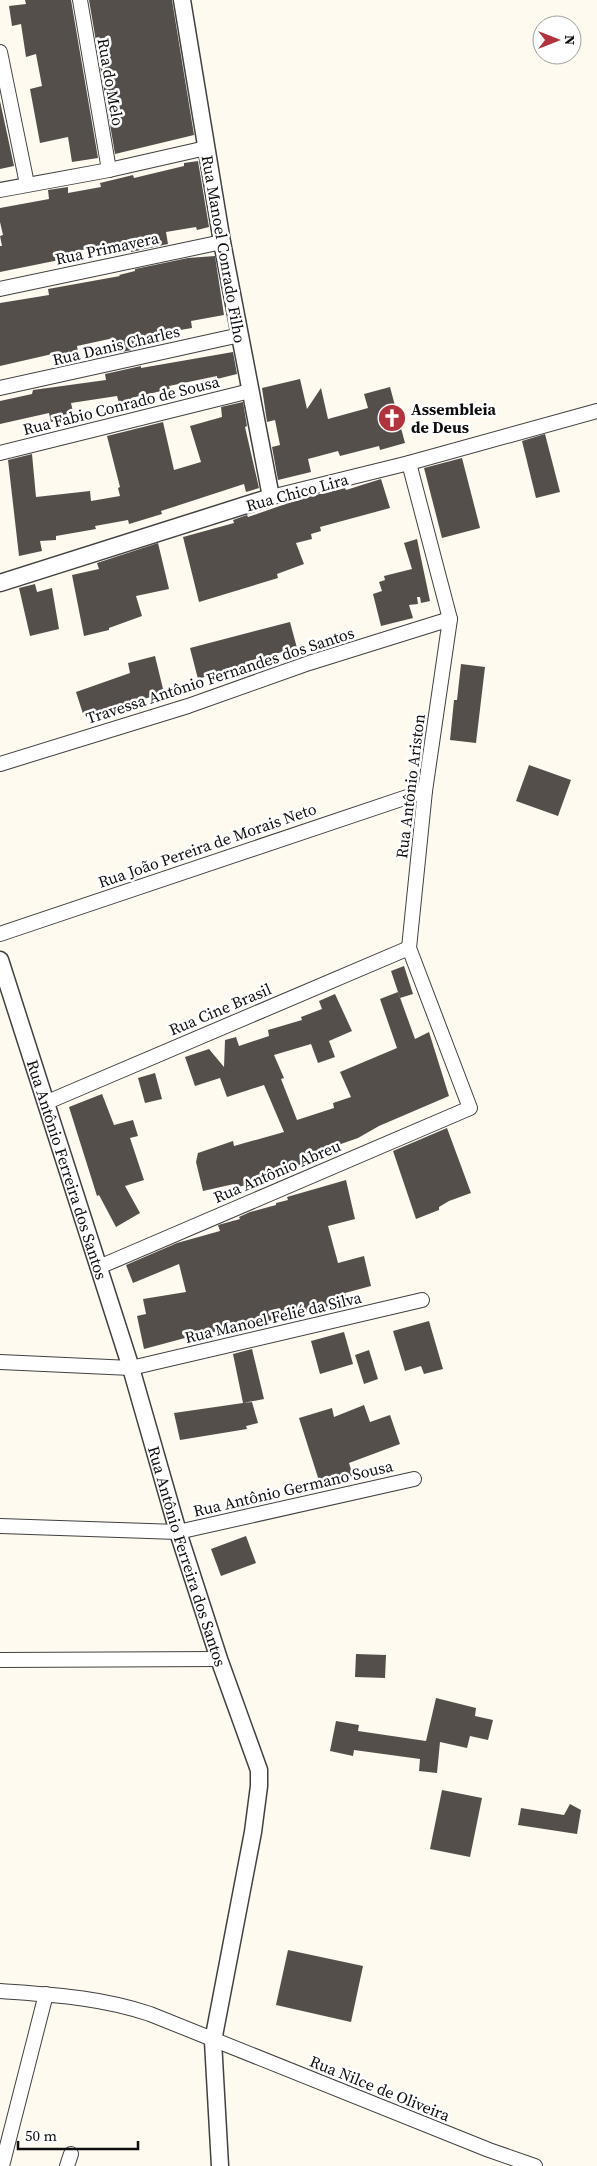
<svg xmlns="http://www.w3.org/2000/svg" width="597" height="2166" viewBox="0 0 597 2166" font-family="'Source Serif 4',serif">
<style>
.building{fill:#554f4b}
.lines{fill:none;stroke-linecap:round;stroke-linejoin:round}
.minor-casing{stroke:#414141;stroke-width:16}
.tertiary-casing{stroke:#414141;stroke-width:19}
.minor{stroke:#fff;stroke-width:14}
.tertiary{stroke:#fff;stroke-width:16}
.labels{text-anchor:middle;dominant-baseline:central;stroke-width:5;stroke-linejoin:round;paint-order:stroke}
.street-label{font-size:16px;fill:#0e0e0e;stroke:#fff}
.poi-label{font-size:16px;font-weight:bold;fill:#0e0e0e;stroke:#fff;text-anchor:start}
</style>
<rect width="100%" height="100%" fill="#fefaf0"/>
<g class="building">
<polygon points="25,0 71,0 98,158 72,162 68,137 40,143 30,89 42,86 36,54 26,57 21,24 12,26 9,6 26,4"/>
<polygon points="89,0 172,0 194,135 115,154"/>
<polygon points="0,101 14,166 0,169"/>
<polygon points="198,161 209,227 197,230 196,227 166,232 168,244 131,252 130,245 114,249 112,243 69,253 69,258 0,272 0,246 2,246 0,236 3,235 0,222 0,208 49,199 48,190 68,187 68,193 101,187 100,183 133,175 134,178 184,166 184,163"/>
<polygon points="215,256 224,315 191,321 192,328 168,332 168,334 136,342 137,349 117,353 114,338 77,346 78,353 62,355 61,352 0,366 0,303 49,295 48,289 120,276 119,275 135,271 135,269 188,258"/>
<polygon points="233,352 237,374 217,379 217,376 169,386 170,389 131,398 132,401 119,403 117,396 71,403 74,417 51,422 49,413 0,424 0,401 32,394 33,390 106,380 105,374 141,366 141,368"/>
<polygon points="300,379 307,409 321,388 328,419 368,408 364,394 390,387 405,443 380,450 379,446 340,456 338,451 308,459 311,472 278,480 272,447 280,445 275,420 267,422 262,388"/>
<polygon points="243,402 247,426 245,427 259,488 246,492 244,484 161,511 162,514 129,524 128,520 95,526 96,529 56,536 56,540 40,541 42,551 19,556 8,460 32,454 36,497 90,491 91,501 120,496 118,488 120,487 107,436 163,422 174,470 201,462 190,426 222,417 221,407"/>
<polygon points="545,434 560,492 536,498 522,441"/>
<polygon points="462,458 480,528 442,538 424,468"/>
<polygon points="381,479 390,508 320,527 321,531 311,534 312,539 296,543 304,564 277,574 278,578 199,602 183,537 234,523 233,520 247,515 248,517 303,498 345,488 346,490"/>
<polygon points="417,539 430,601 421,603 420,597 417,597 418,604 409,605 413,618 381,626 373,594 382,591 379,582 385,580 384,576 412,569 404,543"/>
<polygon points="158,543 169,589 136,596 142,616 109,628 109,630 84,636 72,575 99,569 97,563"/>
<polygon points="35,584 37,592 52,588 59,629 30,636 19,588"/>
<polygon points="290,622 297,648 245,662 247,668 228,672 227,670 198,679 190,648"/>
<polygon points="155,656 164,693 84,717 76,692 130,673 128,663"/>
<polygon points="461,664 485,667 476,743 450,740 454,700 457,700"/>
<polygon points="529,765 571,780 558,816 516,801"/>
<polygon points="404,966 413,994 400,998 391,971"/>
<polygon points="398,992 415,1039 429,1032 449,1096 379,1126 358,1138 338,1145 338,1148 322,1157 270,1176 271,1178 235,1188 234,1184 203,1191 196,1162 198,1153 233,1141 234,1146 284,1132 264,1085 227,1097 220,1078 195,1086 185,1057 209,1049 224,1067 225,1040 236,1037 239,1046 269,1036 268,1030 302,1020 301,1017 322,1009 319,1001 335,994 352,1031 329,1041 335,1057 318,1063 311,1044 274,1055 284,1078 281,1079 297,1120 334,1108 333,1103 351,1097 340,1072 397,1048 380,999"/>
<polygon points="155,1073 162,1099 145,1103 138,1078"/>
<polygon points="102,1094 114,1125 133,1120 138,1136 130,1138 144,1180 125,1186 140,1213 116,1227 99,1195 97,1196 69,1107"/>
<polygon points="447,1128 471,1193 449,1201 439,1207 439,1210 416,1219 393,1151"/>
<polygon points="346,1180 355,1219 328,1226 338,1263 364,1256 371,1286 345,1293 348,1302 256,1324 256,1323 240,1327 239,1326 201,1335 200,1334 144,1349 137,1316 146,1314 143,1299 186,1292 179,1264 133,1283 126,1265 177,1243 220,1231 218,1225 240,1219 239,1217 250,1212 276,1205 276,1203 288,1200 287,1197"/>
<polygon points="429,1321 443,1369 424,1374 421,1366 405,1371 393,1331"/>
<polygon points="344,1332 353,1364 320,1374 311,1341"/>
<polygon points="252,1349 264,1399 243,1403 252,1402 258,1423 246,1426 247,1429 180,1440 174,1413 243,1403 233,1354"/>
<polygon points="369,1350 378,1379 364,1384 355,1355"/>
<polygon points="364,1405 370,1422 390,1415 400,1444 349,1463 353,1476 321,1487 299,1418 332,1408 334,1417"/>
<polygon points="246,1536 256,1563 221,1576 211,1549"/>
<polygon points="356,1654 386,1655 385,1678 355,1677"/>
<polygon points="436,1698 476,1708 475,1716 493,1720 488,1740 470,1736 467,1748 440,1742 437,1773 419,1771 420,1759 354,1750 353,1756 330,1751 336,1721 359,1725 358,1731 426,1741"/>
<polygon points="442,1790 482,1798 470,1857 430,1849"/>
<polygon points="570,1804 581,1810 577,1834 518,1825 521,1808 564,1815"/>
<polygon points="288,1950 363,1966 351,2022 276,2005"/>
</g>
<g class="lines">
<defs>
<g id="minor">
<polyline points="80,0 109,170"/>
<polyline points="0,52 27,184"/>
<polyline points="0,190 109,170 206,148"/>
<polyline points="0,289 222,242"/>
<polyline points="0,388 240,335"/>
<polyline points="0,453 250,391"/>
<polyline points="271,497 409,463 597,411"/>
<polyline points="0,764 188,706 309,663 450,619"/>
<polyline points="0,934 425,791"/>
<polyline points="45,1103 409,948"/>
<polyline points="99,1267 470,1108 409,948 425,791 450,619 409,463"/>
<polyline points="0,1362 131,1368 422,1300"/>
<polyline points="0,1526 178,1532 414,1479"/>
<polyline points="0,1660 219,1659"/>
<path d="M0,1991C53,1995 99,1997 150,2014L489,2150L535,2166"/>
<polyline points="2,2166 46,1994"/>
<polyline points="67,2166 71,2154"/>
</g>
<g id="tertiary">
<polyline points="0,583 271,497 222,242 182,0"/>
<path id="s1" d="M0,960L131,1368L178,1532L219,1659L259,1770V1786L253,1832L213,2041L220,2166"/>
</g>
</defs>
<use href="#minor" class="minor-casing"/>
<use href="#tertiary" class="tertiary-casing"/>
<use href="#minor" class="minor"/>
<use href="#tertiary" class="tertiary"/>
</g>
<defs>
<symbol id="church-disc" viewBox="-11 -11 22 22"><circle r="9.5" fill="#b1333e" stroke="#fff"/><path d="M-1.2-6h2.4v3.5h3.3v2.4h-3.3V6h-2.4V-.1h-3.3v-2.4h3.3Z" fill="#fff"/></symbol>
</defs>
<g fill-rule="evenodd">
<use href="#church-disc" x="376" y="402" width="32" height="32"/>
</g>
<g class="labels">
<g class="street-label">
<text transform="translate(111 82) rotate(80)">Rua do Melo</text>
<text transform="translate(107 248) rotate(-12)">Rua Primavera</text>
<text transform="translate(224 249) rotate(80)">Rua Manoel Conrado Filho</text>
<text transform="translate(116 345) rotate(-13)">Rua Danis Charles</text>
<text transform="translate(121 405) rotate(-14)">Rua Fabio Conrado de Sousa</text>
<text transform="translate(297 492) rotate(-15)">Rua Chico Lira</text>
<text transform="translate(220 675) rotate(-18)">Travessa Antônio Fernandes dos Santos</text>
<text transform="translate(410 786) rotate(-83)">Rua Antônio Ariston</text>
<text transform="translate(207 845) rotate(-19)">Rua João Pereira de Morais Neto</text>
<text transform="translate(220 1009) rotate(-23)">Rua Cine Brasil</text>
<text stroke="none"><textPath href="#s1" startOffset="220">Rua Antônio Ferreira dos Santos</textPath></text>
<text transform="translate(277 1171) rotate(-23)">Rua Antônio Abreu</text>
<text transform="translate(273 1317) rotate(-13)">Rua Manoel Felié da Silva</text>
<text transform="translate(293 1488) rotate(-13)">Rua Antônio Germano Sousa</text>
<text stroke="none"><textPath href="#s1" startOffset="625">Rua Antônio Ferreira dos Santos</textPath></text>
<text transform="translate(380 2088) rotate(22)">Rua Nilce de Oliveira</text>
</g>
<g class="poi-label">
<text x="411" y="409">Assembleia<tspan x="411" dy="18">de Deus</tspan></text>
</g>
</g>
<g transform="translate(557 40) rotate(90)"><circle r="24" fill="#ffffff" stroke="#9f9f9f"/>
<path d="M0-4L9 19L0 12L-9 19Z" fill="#b1333e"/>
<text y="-8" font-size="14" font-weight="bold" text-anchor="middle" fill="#0e0e0e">N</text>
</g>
<path d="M18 2141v8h120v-8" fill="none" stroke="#0e0e0e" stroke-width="2.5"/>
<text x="25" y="2141" font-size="15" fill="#0e0e0e" stroke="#ffffff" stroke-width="4" paint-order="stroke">50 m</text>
</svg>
